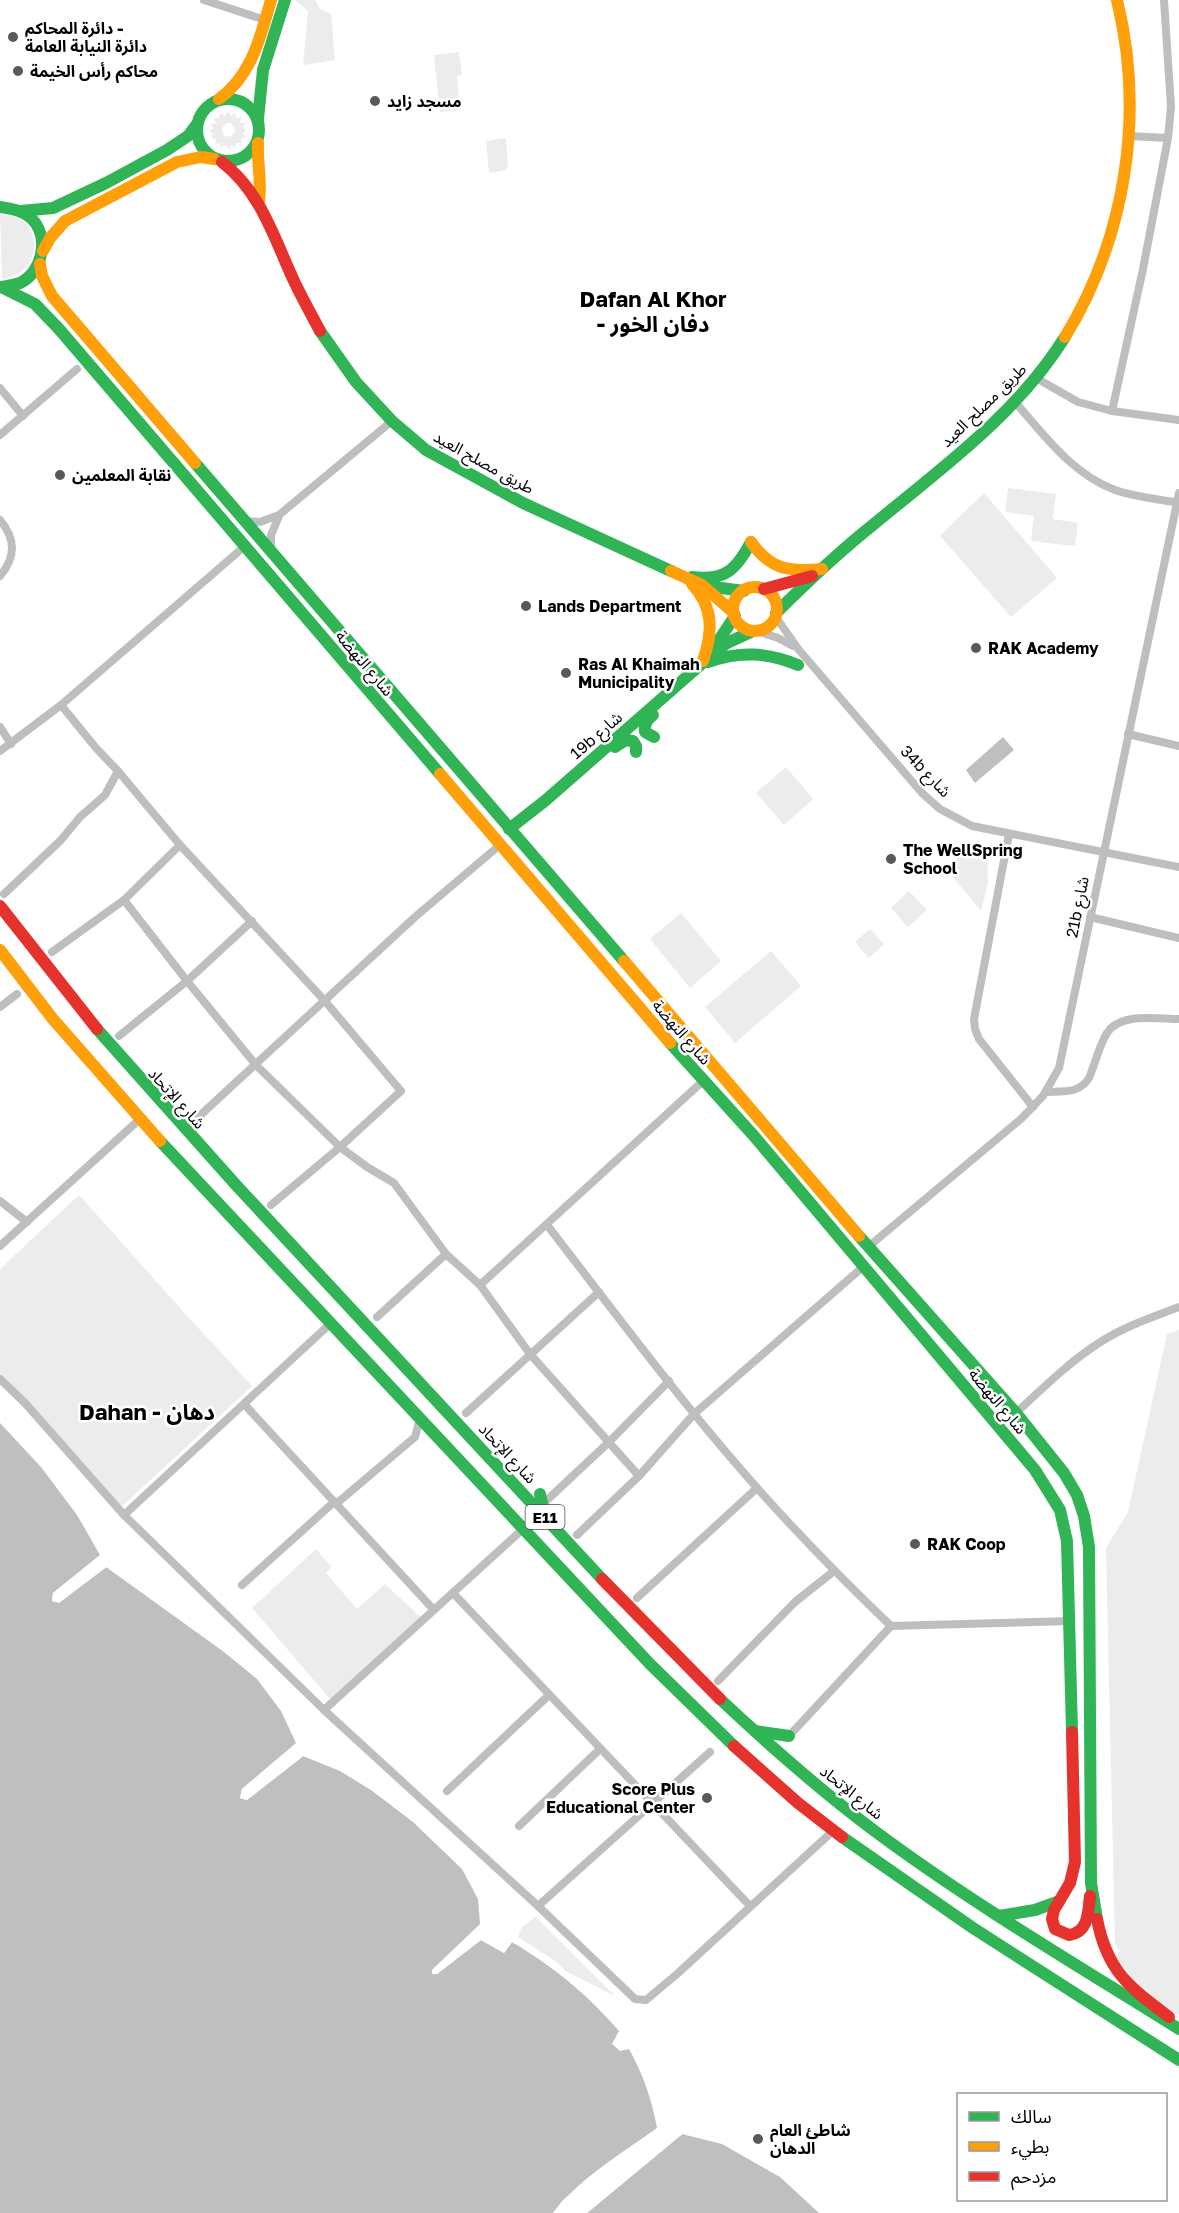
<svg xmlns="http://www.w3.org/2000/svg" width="1179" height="2213" viewBox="0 0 1179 2213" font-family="'Golos Text','Noto Sans Arabic',sans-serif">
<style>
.green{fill:#ececec;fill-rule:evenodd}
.water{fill:#bfbfbf}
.pier{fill:#fff}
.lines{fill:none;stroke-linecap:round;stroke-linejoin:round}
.street{stroke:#bebebe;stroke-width:8}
.fast{stroke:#30b455;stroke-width:12}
.slow{stroke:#ff9f0a;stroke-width:12}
.jam{stroke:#e5322d;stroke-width:12}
.poi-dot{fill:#595959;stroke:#fff;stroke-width:2}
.labels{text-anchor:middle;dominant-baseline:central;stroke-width:5;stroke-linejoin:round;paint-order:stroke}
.shield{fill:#fff;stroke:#4c4c4c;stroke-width:1.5}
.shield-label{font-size:15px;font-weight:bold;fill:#000}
.poi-label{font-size:16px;font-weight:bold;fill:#000;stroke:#fff;text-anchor:start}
.street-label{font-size:16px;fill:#000;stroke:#fff}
.district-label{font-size:22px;font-weight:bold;fill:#000;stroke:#fff}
</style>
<rect width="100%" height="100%" fill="#fff"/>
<g class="green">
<polygon points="295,0 315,0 320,9 331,14 335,60 303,65 308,11"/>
<polygon points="459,52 462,75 457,76 460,110 440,112 434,55"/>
<path d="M228,111L231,116L235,113L236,118L241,117L240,122L246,123L243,127L246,130L243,133L246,137L241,139L242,143H236L235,148L231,145L229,150L226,145L221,148L220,143L215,144L216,139L211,138L213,134L209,131L214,128L210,124L216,123L214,118H219L220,113L225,116ZM227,123H231L235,129V132L230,137L223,135L222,128Z"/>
<polygon points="506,138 508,165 506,170 489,173 486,141"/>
<path d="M0,215C43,212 47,273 2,279Z"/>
<polygon points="1008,488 1056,494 1053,519 1078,523 1075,546 1031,541 1034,516 1005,512"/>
<polygon points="984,493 1057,578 1011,617 940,536"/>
<polygon points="786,767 813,799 784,825 756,793"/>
<polygon points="959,849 987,857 988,883 981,911 953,877"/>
<polygon points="909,891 927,910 908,927 891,908"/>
<polygon points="681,913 721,961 690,988 650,939"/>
<polygon points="870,929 884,944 869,958 855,942"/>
<polygon points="771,951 801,986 735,1043 705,1007"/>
<polygon points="79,1195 189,1318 252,1386 119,1509 0,1382 0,1269"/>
<polygon points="1179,1330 1179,2016 1140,1990 1115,1955 1120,1952 1115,1944 1106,1548 1128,1512 1167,1334"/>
<polygon points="316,1549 331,1567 326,1573 357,1609 385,1584 425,1621 330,1699 252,1608"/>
<polygon points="536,1917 615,1996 565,1971 557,1962 518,1937 522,1927"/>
</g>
<g class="water">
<polygon points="1003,737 1014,750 975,783 966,770"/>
<path d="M0,1423L41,1467L77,1515L100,1555L53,1593L52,1601L59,1602L106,1567L224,1652L257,1679L281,1711L296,1743L242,1789L240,1798L247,1800L303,1756L340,1771L371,1790L413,1822L439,1847L462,1869L478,1899L480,1924L432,1970L437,1974L481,1940L504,1953L512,1942C555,1968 586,1993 619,2031L612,2044L620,2051L629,2049C643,2074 652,2100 657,2128C622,2153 580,2178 553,2213H0Z"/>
<polygon points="682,2134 722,2144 780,2177 819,2213 587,2213"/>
</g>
<g class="pier">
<polygon points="103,1553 103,1557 56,1595 55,1599 58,1599 104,1565 108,1566 59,1603 52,1601 53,1593"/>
<polygon points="299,1741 298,1746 244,1791 243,1796 246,1797 302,1754 306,1754 247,1800 240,1798 242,1789"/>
<polygon points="483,1923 482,1926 436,1971 480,1937 503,1950 511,1940 516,1941 515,1944 512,1942 504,1953 481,1940 437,1974 432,1974 432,1970"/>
<polygon points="660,2126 659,2130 607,2167 565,2202 557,2213 553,2213 563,2200 606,2165"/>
<polygon points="680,2132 685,2132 587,2213 584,2213 609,2189"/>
</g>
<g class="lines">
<g class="street">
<polyline points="204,0 265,20"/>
<polyline points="1129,136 1168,138"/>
<polyline points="1036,378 1078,402 1112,411 1179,420"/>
<polyline points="0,388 23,416"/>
<path d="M1015,402C1044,435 1072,474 1115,490C1135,497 1158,499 1179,503"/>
<polyline points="1112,411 1143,269 1168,138 1171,107 1164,0"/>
<polyline points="0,435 77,369"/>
<path d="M0,520C16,539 16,557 0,576"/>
<polyline points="246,521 260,522 279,515 392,421"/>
<polyline points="271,550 271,535 279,516"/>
<polyline points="775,616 799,650 922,793 940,809 972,826 1179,867"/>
<polyline points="757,631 778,638 793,646"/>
<polyline points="61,705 96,748 118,771 180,845 324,1000 401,1091 340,1147 271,1205"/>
<polyline points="0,727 11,744"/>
<polyline points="1128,734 1179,746"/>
<polyline points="0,751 61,705 245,546"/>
<polyline points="1009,834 974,1019 975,1029 979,1039 1033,1107"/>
<polyline points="4,894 61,840 80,817 105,795 118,771"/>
<polyline points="124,900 187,981 256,1065 340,1147 367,1167 394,1183 446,1254 480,1285 530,1354 639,1476"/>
<polyline points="1090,917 1179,938"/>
<polyline points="52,952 124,900 180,845"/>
<polyline points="0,1007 17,994"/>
<polyline points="119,1036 187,981 252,921"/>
<path d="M1046,1092C1063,1091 1079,1094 1089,1078C1095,1064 1099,1046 1107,1033C1120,1012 1157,1019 1179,1019"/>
<polyline points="194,1121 415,917 501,844"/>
<polyline points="0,1201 27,1222"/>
<path d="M547,1225C616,1314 683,1405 758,1489C800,1536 845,1582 891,1626"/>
<polyline points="0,1246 141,1118"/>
<polyline points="868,1247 1022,1118 1043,1096 1059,1068 1179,493"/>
<polyline points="480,1285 703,1081"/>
<polyline points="377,1317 446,1254"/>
<polyline points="0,1379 25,1403 124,1515 324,1710 538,1906"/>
<polyline points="244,1404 434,1610"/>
<polyline points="466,1413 599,1292"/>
<path d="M1016,1413C1043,1388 1070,1361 1102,1341C1126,1326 1153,1317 1179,1307"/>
<polyline points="546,1501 609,1442 669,1381"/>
<polyline points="336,1504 415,1437 420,1418"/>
<polyline points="124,1515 332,1322"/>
<polyline points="577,1535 639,1476 694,1414 864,1266"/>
<polyline points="242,1585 334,1502"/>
<polyline points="453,1593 750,1906"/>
<polyline points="637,1598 757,1488"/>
<polyline points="718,1681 795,1602 834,1571"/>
<polyline points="324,1710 524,1528"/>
<polyline points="789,1736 891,1626 1070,1621"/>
<polyline points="710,1752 538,1906 635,1999 646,2000 677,1974 834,1830"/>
<polyline points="447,1791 549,1695"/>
<polyline points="519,1826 600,1749"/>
</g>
<g class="fast">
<circle cx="228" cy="130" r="31"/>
<polyline points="258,119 263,70 285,0"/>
<path d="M0,207C11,209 22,210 31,218C50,236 43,272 20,283C14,285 7,286 1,287"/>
<polyline points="21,211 53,208 106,183 167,150 188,136 197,124"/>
<polyline points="3,288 35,304 59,329 440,774"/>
<polyline points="320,331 356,382 392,421 426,450 523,503 671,571"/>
<polyline points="195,463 624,961"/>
<path d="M692,577C725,581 736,570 751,542"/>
<polyline points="706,586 744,591"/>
<path d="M776,613C807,582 839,552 874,524C943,467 1017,414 1065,337"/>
<polyline points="713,649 735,616"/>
<path d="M708,662C739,651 767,652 798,665"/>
<path d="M653,715C647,720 644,724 645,732L654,737"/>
<polyline points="615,747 626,740 633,741 636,746 636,752"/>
<polyline points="509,829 546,800 715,652 727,643 753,631"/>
<polyline points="97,1029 236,1185 602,1579"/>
<polyline points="670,1043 754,1136 1035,1470 1060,1510 1067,1541 1072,1732"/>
<polyline points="160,1141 650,1664 734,1746"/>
<polyline points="859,1236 1016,1413 1064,1473 1077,1495 1084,1516 1089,1547 1091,1883 1097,1919"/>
<polyline points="540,1494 545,1516"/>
<path d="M720,1699C770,1746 821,1791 876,1832C973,1904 1077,1965 1179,2029"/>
<polyline points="755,1731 789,1736"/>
<polyline points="842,1837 973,1928 1179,2060"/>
<polyline points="999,1916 1035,1910 1057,1902"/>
</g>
<g class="slow">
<path d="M219,99C252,75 260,38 271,0"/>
<path d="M258,143C257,163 262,182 259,202"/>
<polyline points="43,251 50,238 65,221 177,162 201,157 214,159"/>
<polyline points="40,264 42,276 52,296 195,463"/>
<path d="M1065,337C1126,237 1145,114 1117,0"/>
<path d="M751,542C771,570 789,572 822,569"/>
<polyline points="671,571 702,585 734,613"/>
<path d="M692,584C714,608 713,632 703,661"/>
<circle cx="755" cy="609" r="22"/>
<polyline points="440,774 670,1043"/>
<polyline points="0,950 52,1018 160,1141"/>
<polyline points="624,961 859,1236"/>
</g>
<g class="jam">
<path d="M222,162C261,192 274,238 294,281C302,298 311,314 320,331"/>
<polyline points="764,589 812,576"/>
<polyline points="0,906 97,1029"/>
<polyline points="602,1579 720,1699"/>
<path d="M1072,1732L1075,1862L1070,1883L1054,1910L1052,1919L1055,1929L1069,1935C1089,1932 1088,1912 1090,1896"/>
<polyline points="734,1746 798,1803 842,1837"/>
<path d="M1097,1919C1107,1971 1129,1987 1169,2017"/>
</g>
</g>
<g class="poi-dot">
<circle cx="13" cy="37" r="6"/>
<circle cx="18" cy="71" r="6"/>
<circle cx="375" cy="101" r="6"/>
<circle cx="60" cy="475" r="6"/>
<circle cx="526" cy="606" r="6"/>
<circle cx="976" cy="648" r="6"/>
<circle cx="566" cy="673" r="6"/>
<circle cx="891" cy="859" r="6"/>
<circle cx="915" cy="1544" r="6"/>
<circle cx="707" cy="1798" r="6"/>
<circle cx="758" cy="2139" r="6"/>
</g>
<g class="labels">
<rect class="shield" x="525.5" y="1505" width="39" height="24" rx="4.5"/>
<g class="shield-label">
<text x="545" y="1517">E11</text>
</g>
<g class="poi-label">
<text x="25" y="28">دائرة المحاكم -<tspan x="25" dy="18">دائرة النيابة العامة</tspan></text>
<text x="30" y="71">محاكم رأس الخيمة</text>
<text x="387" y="101">مسجد زايد</text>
<text x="72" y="475">نقابة المعلمين</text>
<text x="538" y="606">Lands Department</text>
<text x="988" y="648">RAK Academy</text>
<text x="578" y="664">Ras Al Khaimah<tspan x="578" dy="18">Municipality</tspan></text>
<text x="903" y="850">The WellSpring<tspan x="903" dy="18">School</tspan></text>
<text x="927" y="1544">RAK Coop</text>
<text x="695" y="1789" text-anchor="end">Score Plus<tspan x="695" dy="18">Educational Center</tspan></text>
<text x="770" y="2130">شاطئ العام<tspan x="770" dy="18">الدهان</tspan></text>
</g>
<g class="street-label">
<text transform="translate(983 405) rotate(-44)">طريق مصلح العيد</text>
<text transform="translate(484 462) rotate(29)">طريق مصلح العيد</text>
<text transform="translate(365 663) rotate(50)">شارع النهضة</text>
<text transform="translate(596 735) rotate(-41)">19b شارع</text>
<text transform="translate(926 771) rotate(46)">34b شارع</text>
<text transform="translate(1077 907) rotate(-79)">21b شارع</text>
<text transform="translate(682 1032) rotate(49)">شارع النهضة</text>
<text transform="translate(177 1098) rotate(48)">شارع الإتحاد</text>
<text transform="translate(998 1401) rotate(50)">شارع النهضة</text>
<text transform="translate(508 1453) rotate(47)">شارع الإتحاد</text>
<text transform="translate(852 1792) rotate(39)">شارع الإتحاد</text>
</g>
<g class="district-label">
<text x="653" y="298">Dafan Al Khor<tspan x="653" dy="25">- دفان الخور</tspan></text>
<text x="147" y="1411">Dahan - دهان</text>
</g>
</g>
<rect x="957" y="2093" width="210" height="108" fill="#ffffff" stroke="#999999" stroke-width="1.5"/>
<rect x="969" y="2112" width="30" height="9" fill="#30b455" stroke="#999999" stroke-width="1.5"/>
<text x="1011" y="2123" font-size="18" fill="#000000">سالك</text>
<rect x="969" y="2142" width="30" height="9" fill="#ff9f0a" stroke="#999999" stroke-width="1.5"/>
<text x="1011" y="2153" font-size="18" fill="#000000">بطيء</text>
<rect x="969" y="2172" width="30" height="9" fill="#e5322d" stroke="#999999" stroke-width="1.5"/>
<text x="1011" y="2183" font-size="18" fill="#000000">مزدحم</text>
</svg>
